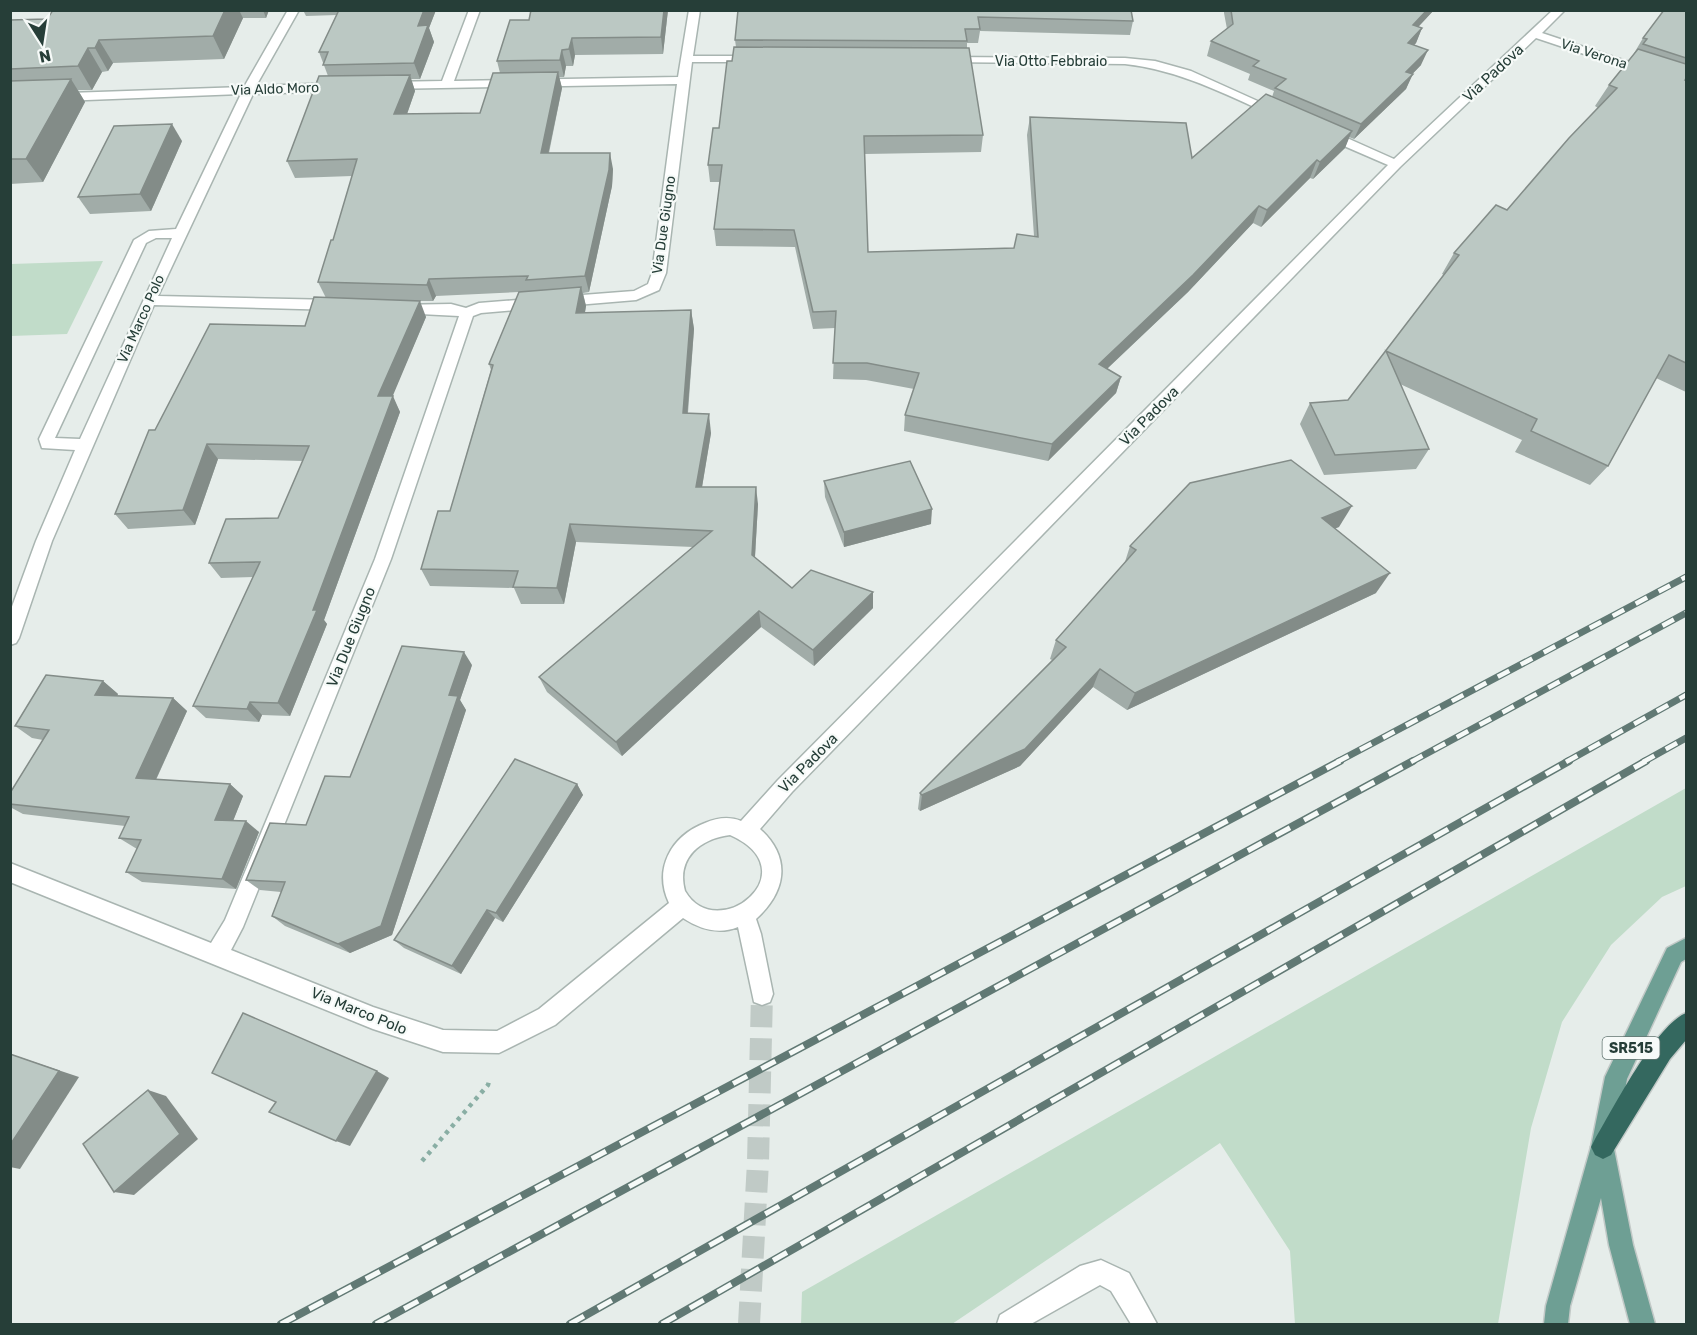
<svg xmlns="http://www.w3.org/2000/svg" width="1697" height="1335" viewBox="0 0 1697 1335" font-family="Rubik,sans-serif">
<style>
.green{fill:#c1dcc9}
.lines{fill:none;stroke-linecap:round;stroke-linejoin:round}
.minor-tunnel{stroke:#c0cac6;stroke-width:22;stroke-dasharray:22 11;stroke-linecap:butt}
.minor-casing{stroke:#a9b5b1;stroke-width:3}
.major-casing{stroke:#c2c9c7;stroke-width:3}
.highway-casing{stroke:#c2c9c7;stroke-width:3}
.path{stroke:#89aea4;stroke-width:4.5;stroke-dasharray:4 5;stroke-linecap:butt}
.minor{fill:#fff;fill-rule:evenodd}
.major{fill:#6e9f94;fill-rule:evenodd}
.highway{fill:#34685f;fill-rule:evenodd}
.rail-far1-casing{stroke:#617974;stroke-width:7}
.rail-casing{stroke:#617974;stroke-width:8}
.rail-far1{stroke:#f6faf8;stroke-width:4.5;stroke-dasharray:13;stroke-linecap:butt}
.rail{stroke:#f6faf8;stroke-width:5;stroke-dasharray:16;stroke-linecap:butt}
.wall{fill:#a1aca8}
.shaded-wall{fill:#838c88}
.building{fill:#bbc8c3;stroke:#838c88;stroke-width:1.5}
.labels{text-anchor:middle;dominant-baseline:central;stroke-width:4.5;stroke-linejoin:round;paint-order:stroke}
.far-street-label{font-size:14px;fill:#263e38;stroke:#f6faf8}
.shield{fill:#f6faf8;stroke:#647672;stroke-width:1.5}
.shield-label{font-size:14px;font-weight:bold;fill:#263e38}
.street-label{font-size:15px;fill:#263e38;stroke:#f6faf8}
</style>
<rect width="100%" height="100%" fill="#e6edea"/>
<g class="green">
<polygon points="103,261 67,334 11,336 11,264"/>
<polygon points="1686,788 1686,886 1662,897 1611,945 1562,1022 1531,1128 1498,1324 1295,1324 1290,1251 1220,1143 952,1324 801,1324 802,1292"/>
</g>
<g class="lines">
<polyline class="minor-tunnel" points="749,1324 758,1162 762,994"/>
<defs>
<g id="minor">
<path d="M288,10H299L256,86L338,83L344,87L338,91L253,94L158,296L336,300L343,305L336,310L154,305L52,541L19,638L16,643L10,645V612L36,541L75,450L42,448L39,439L134,240L149,231L176,229L241,94L10,103V95L244,87ZM156,238H172L80,439L55,438L146,243Z"/>
<path d="M469,10H480L454,81L678,77L689,10H700L693,56H757L763,59L757,62H692L666,273L659,290L636,300L481,313L473,316L391,559L243,927L231,950L373,1007L443,1030L497,1031L539,1009L669,903C653,869 671,836 705,823C717,818 729,816 741,821L778,780L1388,165L1321,136L1319,133L1321,130H1329L1394,159L1553,10H1565L1542,33L1686,81V88L1536,38L1400,167L792,792L760,829C792,858 786,892 756,919L761,934L773,994L770,1002L762,1005L754,1002L738,927C718,935 700,929 683,918L555,1025L499,1053L443,1052L373,1029L10,882V863L211,943L225,920L375,559L459,316L400,313L395,311L393,308L395,305L451,304L466,308L479,303L634,291L648,284L652,273L677,84L386,89V83L390,82L442,81ZM730,835C811,871 717,946 685,891C676,858 700,839 730,835Z"/>
<path d="M946,57L1125,58L1155,61L1191,71L1284,113L1278,117L1274,116C1225,94 1179,70 1125,64L942,62V58Z"/>
<polygon points="1101,1260 1129,1273 1157,1324 1131,1324 1111,1291 1100,1285 1031,1324 997,1324 1000,1315 1080,1266"/>
</g>
<polygon id="major" points="1686,938 1686,959 1681,962 1627,1079 1614,1149 1633,1245 1655,1324 1630,1324 1609,1245 1601,1198 1570,1306 1568,1324 1544,1324 1546,1306 1591,1147 1605,1077 1667,948"/>
<path id="highway" d="M1686,1013V1040L1670,1059L1611,1155L1603,1159L1595,1155L1591,1147L1595,1139C1613,1109 1656,1025 1686,1013Z"/>
</defs>
<use href="#minor" class="minor-casing"/>
<use href="#major" class="major-casing"/>
<use href="#highway" class="highway-casing"/>
<polyline class="path" points="422,1161 488,1085 490,1078"/>
<use href="#minor" class="minor"/>
<use href="#major" class="major"/>
<use href="#highway" class="highway"/>
<defs>
<g id="rail-far1">
<polyline points="1337,762 1686,577"/>
<polyline points="1411,762 1686,613"/>
<polyline points="1566,762 1686,695"/>
<polyline points="1643,762 1686,738"/>
</g>
<g id="rail">
<polyline points="281,1324 1340,761"/>
<polyline points="376,1324 1413,761"/>
<polyline points="570,1324 1569,761"/>
<polyline points="662,1324 1646,761"/>
</g>
</defs>
<use href="#rail-far1" class="rail-far1-casing"/>
<use href="#rail" class="rail-casing"/>
<use href="#rail-far1" class="rail-far1"/>
<use href="#rail" class="rail"/>
</g>
<g class="wall">
<polygon points="53,10 269,10 266,18 243,18 224,59 113,63 108,71 102,72 92,90 78,90 85,102 43,182 10,184 10,20 47,19"/>
<polygon points="303,10 436,10 429,28 434,42 420,79 411,79 415,91 407,114 480,113 500,73 497,61 529,20 668,10 663,54 575,55 573,66 566,66 564,77 559,77 562,88 549,153 613,169 612,186 589,292 583,293 586,306 585,313 691,310 694,329 688,413 711,433 702,487 758,504 755,558 792,588 873,608 814,666 761,627 622,756 547,692 539,677 693,547 576,542 564,604 521,604 514,588 430,586 421,569 450,511 491,370 489,364 519,292 436,296 433,301 410,301 426,317 392,396 400,412 324,620 327,624 290,716 262,715 259,722 206,718 193,706 253,577 221,578 209,563 278,518 303,461 218,459 195,525 128,529 115,514 155,430 305,326 326,298 318,282 333,240 352,176 295,178 287,161 328,76 319,52 337,15 306,16"/>
<polygon points="738,10 1133,21 1130,35 980,31 978,43 967,43 967,48 983,135 981,152 865,154 868,252 1014,248 1034,236 1027,135 1030,117 1192,158 1272,97 1274,91 1248,80 1250,74 1207,56 1211,41 1227,29 1224,13 1224,10 1434,10 1418,27 1422,28 1416,43 1414,45 1421,65 1412,74 1406,89 1354,139 1349,137 1345,148 1313,179 1310,178 1261,227 1253,223 1188,292 1107,369 1121,377 1116,393 1048,461 904,431 905,415 914,389 866,380 833,379 835,328 813,329 795,247 716,246 714,229 720,182 710,182 708,165 719,128 736,47 735,40"/>
<polygon points="1686,10 1686,392 1656,378 1608,466 1590,485 1515,452 1522,440 1400,384 1429,449 1416,469 1324,475 1300,424 1310,403 1348,400 1444,275 1442,274 1454,253 1507,210 1598,108 1595,106 1609,85 1633,55 1643,38"/>
<polygon points="182,141 151,211 90,214 78,197"/>
<polygon points="824,481 931,524 844,547 825,497"/>
<polygon points="1339,527 1335,528 1376,593 1127,710 1093,687 1020,766 920,811 918,809 920,793 1052,660 1050,659 1056,640 1124,565 1130,546"/>
<polygon points="472,665 460,700 466,710 392,935 350,953 285,926 272,916 281,892 260,890 246,880 306,825 350,777"/>
<polygon points="103,681 118,694 117,696 173,698 187,711 156,780 230,784 243,796 233,821 259,832 236,889 142,882 126,872 137,849 119,838 125,826 23,814 10,807 10,793 43,740 32,738 15,726"/>
<polygon points="577,784 583,795 503,922 495,918 461,974 404,948 394,940"/>
</g>
<g class="shaded-wall">
<polygon points="225,10 239,10 243,18 224,59 213,36"/>
<polygon points="263,10 269,10 266,18"/>
<polygon points="424,10 436,10 429,28 434,42 420,79 414,63 418,26"/>
<polygon points="664,10 668,10 663,54 661,37"/>
<polygon points="1427,10 1434,10 1406,40 1413,25"/>
<polygon points="1422,28 1416,43 1402,58 1408,43"/>
<polygon points="572,38 575,55 573,66 569,49"/>
<polygon points="99,40 113,63 108,71 95,48"/>
<polygon points="88,48 102,72 92,90 78,66"/>
<polygon points="562,50 566,66 564,77 560,60"/>
<polygon points="1428,50 1421,65 1400,87 1406,72"/>
<polygon points="558,72 562,88 545,169 541,153"/>
<polygon points="1413,74 1406,89 1354,139 1361,124"/>
<polygon points="410,75 415,91 401,131 394,114"/>
<polygon points="71,79 85,102 43,182 26,159"/>
<polygon points="172,124 182,141 151,211 140,194"/>
<polygon points="1352,131 1345,148 1313,179 1320,162"/>
<polygon points="610,153 613,169 612,186 589,292 585,276"/>
<polygon points="1317,160 1310,178 1261,227 1267,210"/>
<polygon points="1259,206 1253,223 1188,292 1094,381 1099,364"/>
<polygon points="429,279 436,296 433,301 427,285"/>
<polygon points="581,287 586,306 581,332 576,313"/>
<polygon points="420,301 426,317 386,412 378,396"/>
<polygon points="691,310 694,329 686,431 683,413"/>
<polygon points="1121,377 1116,393 1048,461 1052,444"/>
<polygon points="393,396 400,412 324,620 327,624 290,716 278,703"/>
<polygon points="709,414 711,433 699,505 696,487"/>
<polygon points="207,444 218,459 195,525 183,510"/>
<polygon points="756,487 758,504 754,572 752,555"/>
<polygon points="1352,506 1339,527 1310,539 1322,518"/>
<polygon points="932,509 931,524 844,547 844,532"/>
<polygon points="570,524 576,542 564,604 557,588"/>
<polygon points="1390,573 1376,593 1127,710 1135,693"/>
<polygon points="873,592 873,608 814,666 813,650"/>
<polygon points="759,611 761,627 622,756 616,742"/>
<polygon points="464,652 472,665 460,700 466,710 392,935 350,953 338,944 449,695"/>
<polygon points="1100,669 1093,687 1020,766 920,811 922,795"/>
<polygon points="103,681 118,694 110,708 95,695"/>
<polygon points="173,698 187,711 151,790 136,778"/>
<polygon points="250,702 262,715 259,722 247,709"/>
<polygon points="230,784 243,796 229,831 215,820"/>
<polygon points="577,784 583,795 503,922 496,913"/>
<polygon points="246,821 259,832 236,889 222,879"/>
<polygon points="487,910 495,918 461,974 452,966"/>
<polygon points="10,1054 79,1077 20,1169 10,1167"/>
<polygon points="377,1071 389,1078 350,1146 336,1141"/>
<polygon points="148,1090 166,1096 198,1139 134,1195 114,1192"/>
</g>
<g class="building">
<polygon points="53,10 225,10 213,36 99,40 95,48 88,48 78,66 10,69 10,20 47,19"/>
<polygon points="339,10 424,10 418,26 428,25 414,63 323,65 328,52 319,52"/>
<polygon points="531,10 664,10 661,37 572,38 569,49 562,50 560,60 497,61 510,20 529,20"/>
<polygon points="738,10 1131,10 1133,21 978,17 980,29 965,29 967,41 735,40"/>
<polygon points="1231,10 1427,10 1413,25 1422,28 1408,43 1428,50 1406,72 1413,74 1361,124 1275,88 1286,79 1253,66 1259,61 1211,41 1233,24"/>
<polygon points="1664,10 1686,10 1686,58 1643,44 1647,39 1643,38"/>
<polygon points="734,47 969,48 983,135 864,136 868,252 1014,248 1017,234 1038,237 1030,117 1186,123 1192,158 1266,94 1352,131 1320,162 1317,160 1267,210 1259,206 1193,275 1099,364 1121,377 1052,444 905,415 919,373 867,363 833,363 836,311 813,312 794,230 714,229 722,165 708,165 713,128 719,128 727,61 732,61"/>
<polygon points="1638,49 1686,64 1686,78 1685,80 1686,80 1686,363 1669,355 1608,466 1531,431 1537,419 1386,351 1429,449 1335,455 1310,403 1348,400 1459,255 1454,253 1496,205 1507,210 1569,138 1617,88 1609,85"/>
<polygon points="558,72 541,153 610,153 609,170 585,276 526,280 528,276 429,279 427,285 318,282 331,240 333,240 357,159 287,161 319,76 410,75 394,114 480,113 493,73"/>
<polygon points="71,79 26,159 10,159 10,81"/>
<polygon points="172,124 140,194 78,197 114,126"/>
<polygon points="581,287 576,313 691,310 683,413 709,414 696,487 756,487 752,555 792,588 811,570 873,592 813,650 759,611 616,742 539,677 712,531 570,524 557,588 513,587 518,571 421,569 438,511 450,511 493,365 489,364 519,292"/>
<polygon points="314,297 420,301 378,396 393,396 313,610 317,610 278,703 250,702 247,709 193,706 260,562 209,563 226,519 278,518 309,446 207,444 183,510 115,514 149,430 155,430 210,324 305,326"/>
<polygon points="1291,460 1352,506 1322,518 1390,573 1135,693 1100,669 1025,749 922,795 920,793 1066,647 1056,640 1136,550 1130,546 1190,483"/>
<polygon points="910,461 932,509 844,532 824,481"/>
<polygon points="402,646 464,652 449,695 458,696 381,926 338,944 272,916 285,882 246,880 270,823 306,825 325,776 350,777"/>
<polygon points="46,675 103,681 95,695 173,698 136,778 230,784 215,820 246,821 222,879 126,872 141,840 119,838 129,817 10,804 10,793 49,730 15,726"/>
<polygon points="515,759 577,784 496,913 487,910 452,966 394,940"/>
<polygon points="243,1013 377,1071 336,1141 269,1112 276,1102 212,1073"/>
<polygon points="10,1054 59,1071 10,1145"/>
<polygon points="148,1090 180,1134 114,1192 83,1144"/>
</g>
<g class="labels">
<g class="far-street-label">
<text transform="translate(1594 54) rotate(18)">Via Verona</text>
<text x="1051" y="61">Via Otto Febbraio</text>
<text transform="translate(275 89) rotate(-2)">Via Aldo Moro</text>
<text transform="translate(664 225) rotate(-82)">Via Due Giugno</text>
<text transform="translate(141 319) rotate(-66)">Via Marco Polo</text>
</g>
<rect class="shield" x="1602.5" y="1037" width="57" height="22" rx="4.5"/>
<g class="shield-label">
<text x="1631" y="1048">SR515</text>
</g>
<g class="street-label">
<text transform="translate(1493 73) rotate(-43)">Via Padova</text>
<text transform="translate(1149 416) rotate(-45)">Via Padova</text>
<text transform="translate(351 637) rotate(-68)">Via Due Giugno</text>
<text transform="translate(808 763) rotate(-45)">Via Padova</text>
<text transform="translate(359 1011) rotate(22)">Via Marco Polo</text>
</g>
</g>
<rect width="1697" height="1335" fill="none" stroke="#263e38" stroke-width="24"/>
<g transform="translate(42 42) rotate(168)" stroke="#f6faf8" stroke-width="4.5" paint-order="stroke">
<path d="M0-4.5L10 22L0 15L-10 22Z" fill="#263e38"/>
<text y="-9" font-size="16" font-weight="bold" text-anchor="middle" fill="#263e38">N</text>
</g>
</svg>
